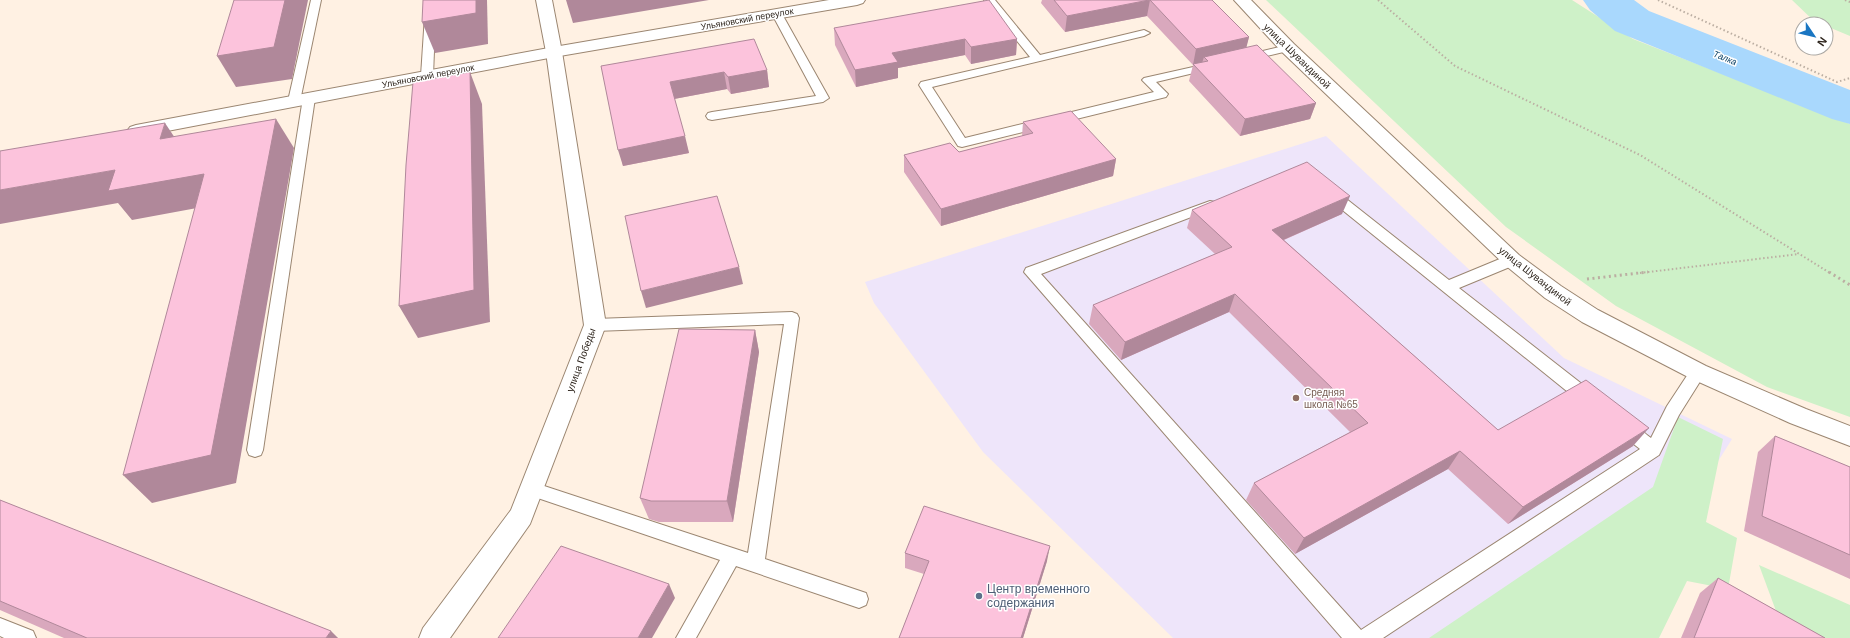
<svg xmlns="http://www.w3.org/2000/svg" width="1850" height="638" viewBox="0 0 1850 638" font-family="Arial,sans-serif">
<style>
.education{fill:#eee5fa}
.green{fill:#cef1c8}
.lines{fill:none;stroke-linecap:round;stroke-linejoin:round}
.river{fill:#a9d8fd;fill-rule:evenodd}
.service-casing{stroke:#9b8671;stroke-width:2}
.minor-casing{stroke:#9b8671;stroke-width:2}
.tertiary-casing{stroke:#9b8671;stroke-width:2}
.path-far1{stroke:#bbaea2;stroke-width:2;stroke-dasharray:1.5 2.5;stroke-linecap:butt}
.path{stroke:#bbaea2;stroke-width:3;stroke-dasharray:2 3.5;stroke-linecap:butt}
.service{fill:#fff;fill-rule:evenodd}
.minor{fill:#fff;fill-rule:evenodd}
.tertiary{fill:#fff;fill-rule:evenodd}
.wall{fill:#d9a8bd}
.shaded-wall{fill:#b0889a}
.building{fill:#fcc3dc;stroke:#b0889a}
.education-dot{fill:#8d6e63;stroke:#fff;stroke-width:1.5}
.service-dot{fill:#5c6f8a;stroke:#fff;stroke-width:1.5}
.labels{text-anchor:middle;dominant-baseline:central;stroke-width:3;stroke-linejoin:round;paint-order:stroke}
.far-street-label{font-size:9px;fill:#30271f;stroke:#fff}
.far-water-label{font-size:9px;font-style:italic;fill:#12476a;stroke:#fff}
.street-label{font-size:10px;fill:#30271f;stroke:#fff}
.education-label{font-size:10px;fill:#785e54;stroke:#fff;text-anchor:start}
.near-service-label{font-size:12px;fill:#4e5e75;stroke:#fff;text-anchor:start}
</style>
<rect width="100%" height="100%" fill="#fff1e3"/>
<polygon class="education" points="1326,136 1564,358 1732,439 1608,638 1173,638 983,452 874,303 865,282"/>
<g class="green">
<polygon points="1266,0 1572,0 1633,39 1850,124 1850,417 1767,387 1616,306 1506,227"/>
<polygon points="1792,0 1850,0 1850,36 1826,26 1826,24 1815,22"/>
<polygon points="1678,417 1723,439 1706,522 1737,538 1728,589 1687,581 1659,638 1429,638 1653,487"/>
<polygon points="1759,565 1850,605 1850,638 1818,638 1779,619"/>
</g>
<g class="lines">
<polygon class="river" points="1583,0 1634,0 1649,11 1850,90 1850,124 1832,119 1615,31 1590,10"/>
<defs>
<g id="service">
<polygon points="311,0 321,0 300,101 294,105 288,101"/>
<polygon points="426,0 436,0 433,76 427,80 421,76"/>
<polygon points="984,0 995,0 1040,55 1144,30 1150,33 1144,36 932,87 965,138 1154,92 1142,80 1144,78 1211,63 1217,66 1215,68 1156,82 1168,94 1166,97 962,147 958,146 919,85 921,82 1030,57"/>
<polygon points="777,11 782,14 829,98 823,102 712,120 708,119 706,116 708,113 712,112 816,96 772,14"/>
<polygon points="1288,45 1292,46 1294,48 1292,50 1246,61 1240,58 1242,56"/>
<polygon points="309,94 315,98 263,450 261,455 255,457 249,455 247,450 303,98"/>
<polygon points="1330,189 1335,190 1449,280 1507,256 1512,255 1517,256 1519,260 1517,264 1459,288 1596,395 1598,400 1596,405 1590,406 1584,405 1325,196 1323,193 1325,190"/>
<path d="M1210,201L1215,202L1217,205L1215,208L1041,274L1361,630L1640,449L1617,431L1615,426L1617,421C1630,417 1641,431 1651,438L1667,406L1692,368L1698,366L1704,368L1706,372L1679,415L1659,455L1383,638H1342L1024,272L1026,268Z"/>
<polygon points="792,312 797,314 799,318 765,559 866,593 868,599 866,605 859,608 736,566 696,638 676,638 720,560 526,494 523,489 526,484 532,482 748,553 784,324 595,331 590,329 587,325 590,321 595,319"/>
<polygon points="0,618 33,631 36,638 4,638 0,636"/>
</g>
<g id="minor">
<polygon points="829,0 865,0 863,3 857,5 554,57 136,137 130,135 127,131 130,127 136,125 554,47"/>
<polygon points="1234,0 1251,0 1294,44 1519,255 1561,286 1598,310 1706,366 1806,409 1850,426 1850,446 1790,423 1690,378 1582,322 1545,298 1505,265 1282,52"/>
</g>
<polygon id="tertiary" points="536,0 552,0 562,52 606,325 530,524 450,638 419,638 423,628 511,510 584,325 546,52"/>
</defs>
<use href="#service" class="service-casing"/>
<use href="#minor" class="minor-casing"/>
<use href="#tertiary" class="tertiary-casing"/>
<g class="path-far1">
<polyline points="1378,0 1455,66 1640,155 1830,273"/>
<polyline points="1658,0 1837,82 1850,78"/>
<polyline points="1845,0 1850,2"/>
<polyline points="1640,273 1799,254"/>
</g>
<g class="path">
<polyline points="1829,272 1850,285"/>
<polyline points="1587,279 1648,272"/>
</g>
<use href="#service" class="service"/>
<use href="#minor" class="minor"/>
<use href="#tertiary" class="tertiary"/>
</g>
<g class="wall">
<polygon points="1042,0 1212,0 1249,37 1246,47 1316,103 1310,119 1240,136 1189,81 1193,65 1147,16 1065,32 1041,3"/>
<polygon points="834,28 1017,39 1016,55 971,64 965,55 898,68 898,78 856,87 835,45"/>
<polygon points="601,66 767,70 769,87 731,94 727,89 674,99 689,153 623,166"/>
<polygon points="1023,122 1116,159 1113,176 941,226 904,172 904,155 959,152 1022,136"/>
<polygon points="1192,210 1342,214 1284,240 1498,430 1633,446 1508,524 1448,469 1295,554 1246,500 1254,483 1350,432 1229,312 1121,360 1089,324 1093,305 1215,254 1187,228"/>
<polygon points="755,330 759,352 733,522 659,522 649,519 640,498"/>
<polygon points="1775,436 1850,467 1850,579 1744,531 1758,452"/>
<polygon points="0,500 338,638 64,638 0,610"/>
<polygon points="905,553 1047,561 1023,638 899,638 924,574 905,568"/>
<polygon points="1718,578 1825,638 1681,638 1700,593"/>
</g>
<g class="shaded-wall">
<polygon points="285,0 308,0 292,79 236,87 217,56"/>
<polygon points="476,0 487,0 488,44 435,53 422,22"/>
<polygon points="566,0 709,0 573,23"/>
<polygon points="1150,0 1147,16 1065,32 1067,16"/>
<polygon points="1249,37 1245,53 1208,61 1204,57 1202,63 1193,64 1193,65 1196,49"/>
<polygon points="965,39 965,55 898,68 898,78 856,87 855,70 892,53"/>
<polygon points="1017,39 1016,55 971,64 971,47"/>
<polygon points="767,70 769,87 731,94 728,77"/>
<polygon points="470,72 482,104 490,322 418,338 399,306"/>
<polygon points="724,72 727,89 674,99 670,82"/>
<polygon points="1316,103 1310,119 1240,136 1245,119"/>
<polygon points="276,119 294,148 236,483 152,503 123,475"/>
<polygon points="165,123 185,153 160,139"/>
<polygon points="685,136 689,153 623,166 618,150"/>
<polygon points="1116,159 1113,176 941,226 941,209"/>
<polygon points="115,170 204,174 224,203 132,220 118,203 0,224 0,190"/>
<polygon points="1350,196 1342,214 1265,248 1272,230"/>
<polygon points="739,267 743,284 646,308 641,291"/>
<polygon points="1235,294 1229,312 1121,360 1125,342"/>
<polygon points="755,330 759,352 733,522 727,501"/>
<polygon points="1649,428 1633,446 1508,524 1523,507"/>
<polygon points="1460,451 1448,469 1295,554 1304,538"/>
<polygon points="1050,546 1047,561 1023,638 1021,638"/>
<polygon points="669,584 675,598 652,638 638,638"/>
<polygon points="331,631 338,638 326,638"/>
</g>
<g class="building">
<polygon points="234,0 285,0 274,47 217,56"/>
<polygon points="423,0 476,0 476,13 422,22"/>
<polygon points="989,0 1017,39 971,47 965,39 892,53 898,62 855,70 834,28"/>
<polygon points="1054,0 1149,0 1067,16"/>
<polygon points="1150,0 1212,0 1249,37 1196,49"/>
<polygon points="754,39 767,70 728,77 724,72 670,82 685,136 618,150 601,66"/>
<polygon points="1257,45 1316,103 1245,119 1193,64 1208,61 1204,57"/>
<polygon points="470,72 474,290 399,306 406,165 413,82"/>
<polygon points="1071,111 1116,159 941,209 904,155 950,143 959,152 1033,133 1023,122"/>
<polygon points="276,119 211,455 123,475 204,174 108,191 115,170 0,190 0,151 165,123 160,139"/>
<polygon points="1307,162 1350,196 1272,230 1498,430 1586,380 1649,428 1523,507 1460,451 1304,538 1254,483 1368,423 1235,294 1125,342 1093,305 1232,247 1192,210"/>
<polygon points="717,196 739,267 641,291 625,216"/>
<polygon points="679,329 755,330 727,501 651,501 640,498"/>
<polygon points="1775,436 1850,467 1850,555 1762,516"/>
<polygon points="0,500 331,631 326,638 87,638 0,601"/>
<polygon points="924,506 1050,546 1021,638 899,638 929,561 905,553"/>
<polygon points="561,546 669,584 638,638 498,638"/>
<polygon points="1718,578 1825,638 1694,638"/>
</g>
<circle class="education-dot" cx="1296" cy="398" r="4"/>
<circle class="service-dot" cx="979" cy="596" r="4"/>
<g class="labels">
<g class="far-street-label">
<text transform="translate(747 19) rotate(-10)">Ульяновский переулок</text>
<text transform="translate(428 76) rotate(-11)">Ульяновский переулок</text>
</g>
<g class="far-water-label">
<text transform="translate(1725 58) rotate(22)">Талка</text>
</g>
<g class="street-label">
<text transform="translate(1297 56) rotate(44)">улица Шувандиной</text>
<text transform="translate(1535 276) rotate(38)">улица Шувандиной</text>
<text transform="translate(581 360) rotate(-70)">улица Победы</text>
</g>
<g class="education-label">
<text x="1304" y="392">Средняя<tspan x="1304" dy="12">школа №65</tspan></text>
</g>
<g class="near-service-label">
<text x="987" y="589">Центр временного<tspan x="987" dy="14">содержания</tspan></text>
</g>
</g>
<g transform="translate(1814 36) rotate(125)"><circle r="19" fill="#ffffff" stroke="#aca9a5"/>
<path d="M0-3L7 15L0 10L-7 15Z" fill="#1a76c2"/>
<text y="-6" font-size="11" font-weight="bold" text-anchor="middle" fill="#30271f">N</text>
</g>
</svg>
